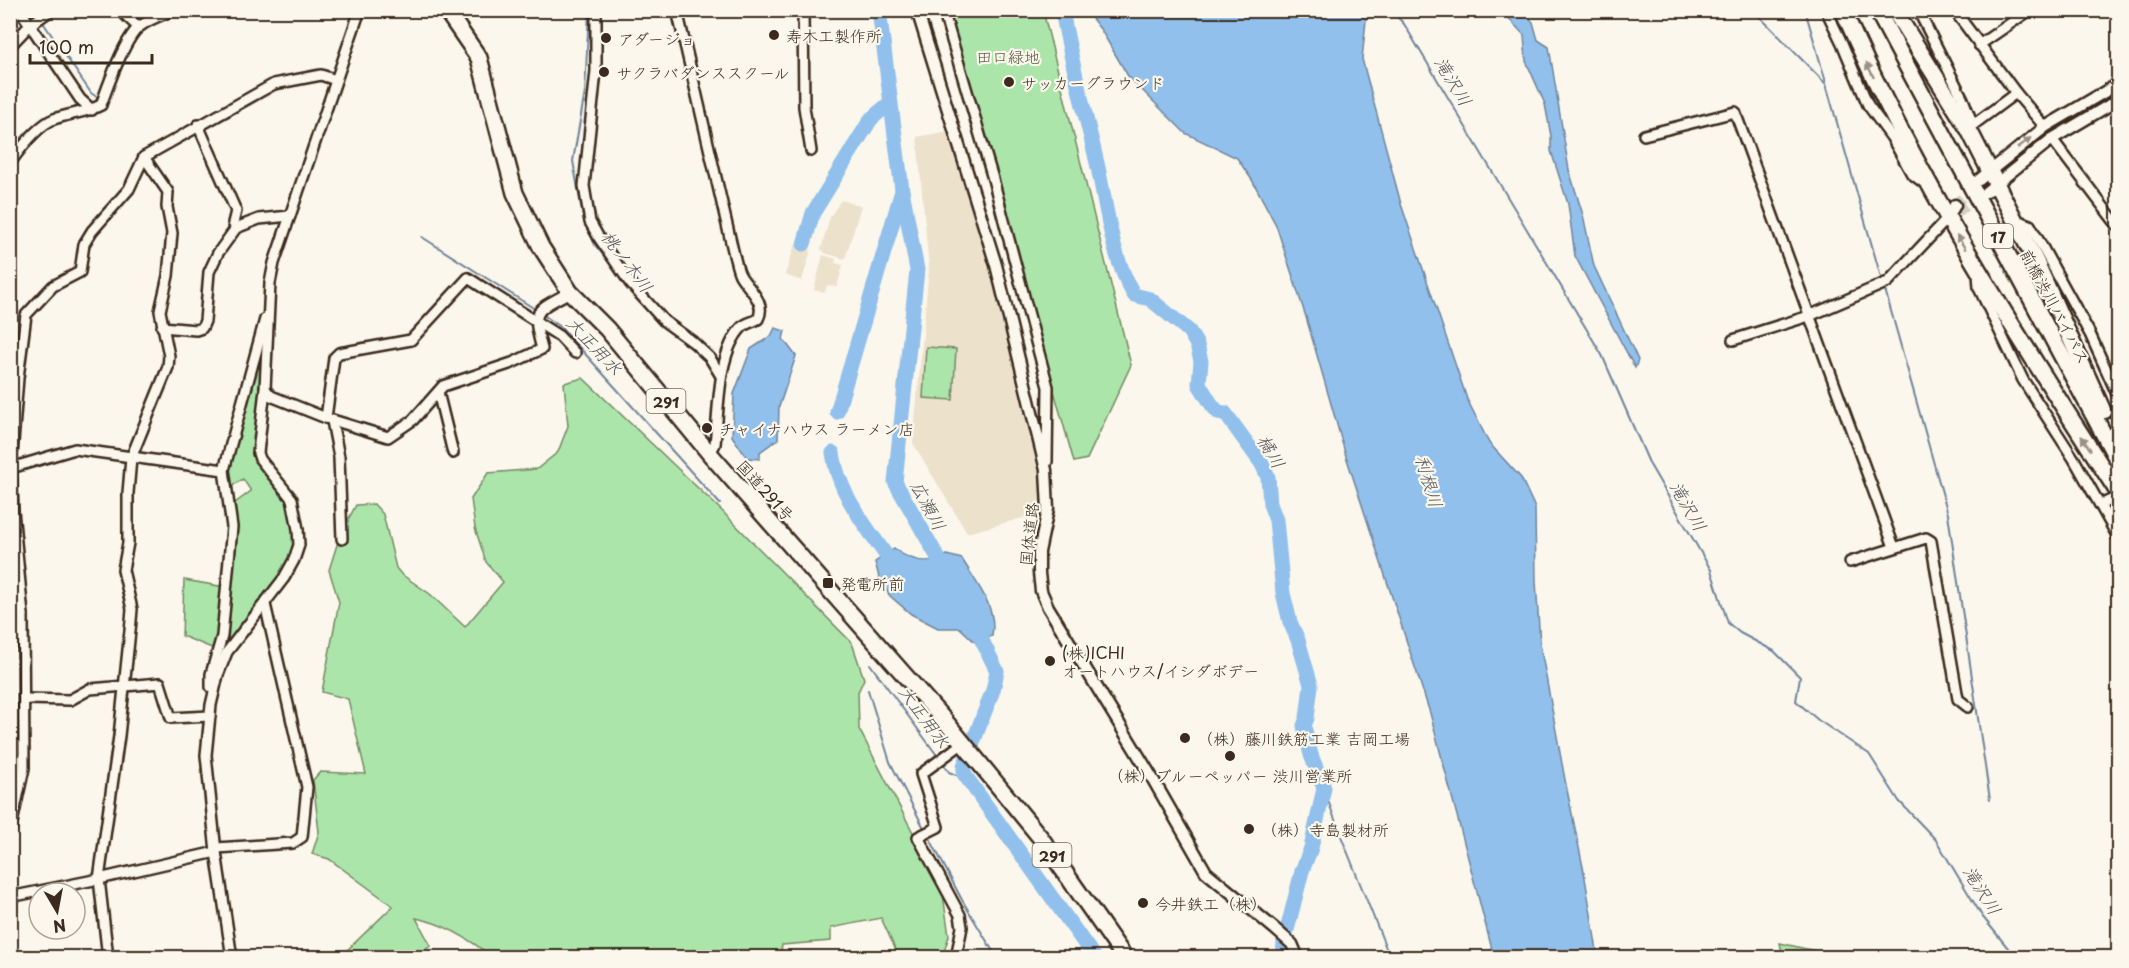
<svg xmlns="http://www.w3.org/2000/svg" width="2129" height="968" viewBox="0 0 2129 968" font-family="'Playpen Sans','Klee One',sans-serif">
<style>
.built{fill:#ece1cb}
.green{fill:#ace5aa;stroke:#748864;stroke-width:1.5}
.water{fill:#91c0ec;stroke:#6f849a;stroke-width:1.5}
.lines{fill:none;stroke-linecap:round;stroke-linejoin:round}
.stream{stroke:#6f849a;stroke-width:2}
.river{stroke:#91c0ec;stroke-width:15}
.tertiary-tunnel{stroke:#d5cec3;stroke-width:10;stroke-dasharray:10 5;stroke-linecap:butt}
.minor-casing{stroke:#3b2a1e;stroke-width:14}
.tertiary-casing{stroke:#3b2a1e;stroke-width:15}
.trunk-casing{stroke:#3b2a1e;stroke-width:20}
.minor{stroke:#fbf7ec;stroke-width:9}
.tertiary{stroke:#fbf7ec;stroke-width:10}
.trunk{stroke:#fbf7ec;stroke-width:15}
.oneway{fill:#9b9085}
.poi-dot{fill:#3b2a1e;stroke:#fbf7ec;stroke-width:2}
.labels{text-anchor:middle;dominant-baseline:central;stroke-width:4.5;stroke-linejoin:round;paint-order:stroke}
.shield{fill:#fbf7ec;stroke:#75685c;stroke-width:1.5}
.shield-label{font-size:15px;font-weight:bold;fill:#3b2a1e}
.poi-label{font-size:16px;fill:#3b2a1e;stroke:#fbf7ec;text-anchor:start}
.park-label{font-size:16px;fill:#575941;stroke:#fbf7ec}
.street-label{font-size:16px;fill:#3b2a1e;stroke:#fbf7ec}
.water-label{font-size:18px;font-style:italic;fill:#55575c;stroke:#fbf7ec}
</style>
<rect width="100%" height="100%" fill="#fbf7ec"/>
<filter id="ink" filterUnits="userSpaceOnUse"><feTurbulence type="fractalNoise" baseFrequency=".0167" numOctaves="2"/><feDisplacementMap in="SourceGraphic" scale="12" xChannelSelector="R" yChannelSelector="G"/><feConvolveMatrix kernelMatrix="1 2 1 2 8 2 1 2 1" color-interpolation-filters="sRGB"/></filter>
<g filter="url(#ink)">
<g class="built">
<polygon points="954,130 996,265 1047,485 1034,515 967,533 913,443 929,268 917,137"/>
<polygon points="841,200 861,206 845,259 825,253 821,249 830,217"/>
<polygon points="795,245 811,250 802,281 785,275"/>
<polygon points="823,255 836,259 835,263 843,265 837,287 827,285 825,293 814,290"/>
</g>
<g class="green">
<polygon points="947,11 1043,11 1131,365 1087,459 1074,462"/>
<polygon points="263,334 263,389 257,459 262,470 284,492 290,502 295,544 292,559 280,577 222,652 182,636 184,580 231,588 235,534 231,506 251,491 243,479 232,486 228,466"/>
<polygon points="926,347 956,349 953,400 923,398"/>
<path d="M583,378L721,510L852,643L864,679L858,692L859,729L942,888L949,936L942,958L899,957L881,918L831,928V941L782,945L780,957L493,958C470,939 446,924 416,918L431,946L412,957H340L393,906L329,859L312,854L319,832L313,780L320,772L366,774L348,699L322,692L339,602L329,570L340,535L356,505L374,504L383,514L396,568L401,574L430,594L465,627L503,582L486,562L475,528L471,499L488,473L537,469L558,452L568,426L564,383Z"/>
<polygon points="10,521 18,612 10,613"/>
<polygon points="1780,943 1842,957 1783,957"/>
</g>
<g class="water">
<polygon points="1086,11 1367,11 1362,59 1401,204 1467,399 1489,443 1521,478 1535,508 1536,581 1540,644 1565,780 1584,872 1598,957 1494,957 1430,713 1346,456 1306,317 1276,225 1252,180 1237,158 1185,133 1128,76 1101,30"/>
<polygon points="1506,11 1523,11 1533,22 1538,40 1549,47 1569,170 1583,215 1594,266 1638,360 1635,368 1575,256 1568,204 1551,151 1551,136 1545,104 1526,61 1524,35 1510,20"/>
<polygon points="775,328 785,331 783,339 796,356 779,407 778,439 760,452 760,459 747,458 732,436 734,394 751,349 771,336"/>
<path d="M894,549C911,561 929,566 947,555L962,559C976,583 998,608 992,636L976,643L960,628H938L911,614L890,596L880,581L875,562Z"/>
</g>
<g class="lines">
<g class="stream">
<polyline points="36,10 39,16"/>
<polyline points="589,10 585,92 573,161 583,217 595,245 615,269"/>
<polyline points="1391,10 1404,24 1602,355 1650,465 1711,570 1728,623 1740,633 1774,651 1800,677 1796,701 1818,720 1869,754 1899,801 1936,840 1982,916 2016,958"/>
<polyline points="1753,10 1826,84 1882,281"/>
<polyline points="1805,10 1826,82"/>
<polyline points="42,21 91,93 98,98"/>
<polyline points="422,237 538,311"/>
<polyline points="1884,286 1948,514 1990,800"/>
<polyline points="542,314 561,327 720,504"/>
<polyline points="666,328 703,358"/>
<polyline points="870,664 939,758"/>
<polyline points="868,690 890,762 925,830"/>
<polyline points="943,763 949,772 956,775 964,774"/>
<polyline points="1322,784 1341,836 1390,958"/>
<polyline points="928,835 962,900 997,958"/>
</g>
<g class="river">
<polyline points="879,10 902,190 917,270 895,482 949,577"/>
<path d="M1062,10C1071,62 1085,112 1097,163C1107,207 1111,256 1134,295L1150,299L1189,331L1197,345L1201,361L1199,384L1212,405L1218,412L1225,413L1262,464L1268,477L1270,504L1276,520L1283,593L1290,622L1298,640L1311,685L1307,718L1304,726L1311,755L1324,788L1311,848L1302,871L1284,942L1283,958"/>
<polyline points="804,244 813,213 871,119 890,103"/>
<polyline points="837,412 901,194"/>
<path d="M833,453C838,493 866,526 888,558"/>
<polyline points="973,622 997,671 993,690 964,766 964,774 1095,958"/>
</g>
<g class="tertiary-tunnel">
<polyline points="1955,205 1975,184"/>
<polyline points="1958,212 1981,195"/>
</g>
<defs>
<g id="minor">
<polyline points="20,10 80,99 92,110"/>
<polyline points="120,10 138,27"/>
<polyline points="596,10 596,71 584,186 590,222 599,238 630,283 664,321 693,342 710,358 721,376"/>
<path d="M677,10L734,255C736,262 737,269 740,275C748,289 767,302 758,319C753,322 746,323 742,327C717,353 719,410 715,444L710,454"/>
<polyline points="803,10 804,107 811,151"/>
<polyline points="943,10 993,179 1048,387 1047,462"/>
<polyline points="1826,10 1842,43 1868,105 1892,138 1912,174 1928,186"/>
<polyline points="1918,10 1963,99 1973,125 1971,127"/>
<polyline points="1954,10 2016,93 2045,127"/>
<polyline points="1979,45 2030,10"/>
<polyline points="10,46 30,25 51,10"/>
<polyline points="198,125 236,211 233,223 236,228"/>
<polyline points="1973,125 2016,93"/>
<polyline points="1644,135 1735,112 1894,547"/>
<polyline points="2052,139 2118,226"/>
<path d="M10,163C20,149 38,125 54,119C70,113 86,113 101,105C108,86 124,39 139,27C149,19 162,15 174,10"/>
<polyline points="2014,219 2030,225 2090,334 2118,396"/>
<polyline points="1978,273 1979,288 2023,380 2074,459 2118,537"/>
<polyline points="162,327 196,330 202,328 205,321 209,272 218,253 236,228 259,219 290,216"/>
<polyline points="1733,340 1809,316 1888,282 1947,219"/>
<path d="M265,389L271,396L326,418L388,437L413,420L443,386L512,363L542,349C531,309 535,311 570,292"/>
<polyline points="438,392 453,453"/>
<polyline points="326,418 334,358 339,353 411,340 468,278 559,336 575,353"/>
<polyline points="332,421 339,457 342,539"/>
<polyline points="11,468 75,449 224,470"/>
<polyline points="2100,505 2113,499"/>
<polyline points="1850,562 1926,538 1931,541 1958,699 1968,707"/>
<polyline points="10,617 23,615"/>
<polyline points="211,687 211,674 222,636 232,527 224,470 265,319"/>
<polyline points="25,699 70,700 90,689 160,683 171,718 210,716"/>
<polyline points="10,832 24,768 23,615 13,511 11,468 18,378 26,315 53,286 80,272 84,244 92,231 129,189 144,157 274,84 321,75 336,80"/>
<polyline points="216,848 293,843 302,837 307,787 265,604"/>
<polyline points="10,897 99,879 216,852"/>
<polyline points="108,958 99,879 119,736 131,621 132,609 123,570 128,543 128,493 131,458 168,367 169,356 160,311 168,276 172,233 167,207 168,192 144,157"/>
<polyline points="232,958 216,852 206,755 211,705 218,675 227,652 284,578 294,560 299,545 298,529 292,499 260,459 258,453 265,389 270,283 274,263 360,10"/>
<polyline points="956,958 962,927 960,915 918,837 938,827 921,774 963,743"/>
</g>
<g id="tertiary">
<polyline points="917,10 996,265 1046,470 1048,509 1039,552 1039,573 1041,591 1048,607 1151,776 1206,872 1275,929 1292,944 1298,958"/>
<polyline points="1979,180 2045,127 2118,84"/>
<polyline points="1986,192 2052,139 2118,100"/>
<polyline points="1947,219 1955,205"/>
</g>
<g id="trunk">
<polyline points="446,10 479,58 515,193 541,247 570,292 607,329 710,454 945,721 1040,837 1125,958"/>
<path d="M1843,10C1917,181 2018,337 2118,492"/>
<polyline points="1877,10 2118,461"/>
<polyline points="1894,10 1969,130 2037,264 2103,411"/>
</g>
</defs>
<use href="#minor" class="minor-casing"/>
<use href="#tertiary" class="tertiary-casing"/>
<use href="#trunk" class="trunk-casing"/>
<use href="#minor" class="minor"/>
<use href="#tertiary" class="tertiary"/>
<use href="#trunk" class="trunk"/>
</g>
<defs><path id="oneway-solid" d="M-6-.8H1V-3.2L6.5 0L1 3.2V.8H-6Z" transform="scale(1.5)"/></defs>
<g class="oneway">
<use href="#oneway-solid" transform="translate(1870 70) rotate(-116)"/>
<use href="#oneway-solid" transform="translate(2024 143) rotate(-38)"/>
<use href="#oneway-solid" transform="translate(1961 242) rotate(-121)"/>
<use href="#oneway-solid" transform="translate(2086 443) rotate(-124)"/>
</g>
</g>
<g class="poi-dot">
<circle cx="774" cy="35" r="6"/>
<circle cx="606" cy="38" r="6"/>
<circle cx="604" cy="72" r="6"/>
<circle cx="1009" cy="82" r="6"/>
<circle cx="707" cy="428" r="6"/>
<rect x="822" y="577" width="12" height="12" rx="3"/>
<circle cx="1050" cy="661" r="6"/>
<circle cx="1185" cy="738" r="6"/>
<circle cx="1230" cy="756" r="6"/>
<circle cx="1249" cy="829" r="6"/>
<circle cx="1143" cy="903" r="6"/>
</g>
<g class="labels">
<g class="shield">
<rect x="1983" y="224" width="30" height="24" rx="4.5"/>
<rect x="646.5" y="389" width="39" height="24" rx="4.5"/>
<rect x="1032.5" y="843" width="39" height="24" rx="4.5"/>
</g>
<g class="shield-label">
<text x="1998" y="236">17</text>
<text x="666" y="401">291</text>
<text x="1052" y="855">291</text>
</g>
<g class="poi-label">
<text x="786" y="35">寿木工製作所</text>
<text x="618" y="38">アダージョ</text>
<text x="616" y="72">サクラバダンススクール</text>
<text x="1021" y="82">サッカーグラウンド</text>
<text x="719" y="428">チャイナハウス ラーメン店</text>
<text x="840" y="583">発電所前</text>
<text x="1062" y="652">(株)ICHI<tspan x="1062" dy="18">オートハウス/イシダボデー</tspan></text>
<text x="1197" y="738">（株）藤川鉄筋工業 吉岡工場</text>
<text x="1230" y="775" text-anchor="middle">（株）ブルーペッパー 渋川営業所</text>
<text x="1261" y="829">（株）寺島製材所</text>
<text x="1155" y="903">今井鉄工（株）</text>
</g>
<g class="park-label">
<text x="1008" y="56">田口緑地</text>
</g>
<g class="street-label">
<text transform="translate(2056 306) rotate(62)">前橋渋川バイパス</text>
<text transform="translate(766 490) rotate(48)">国道291号</text>
<text transform="translate(1028 534) rotate(-84)">国体道路</text>
</g>
<g class="water-label">
<text transform="translate(1454 81) rotate(59)">滝沢川</text>
<text transform="translate(628 261) rotate(53)">桃ノ木川</text>
<text transform="translate(595 345) rotate(47)">大正用水</text>
<text transform="translate(1272 451) rotate(60)">橘川</text>
<text transform="translate(1430 481) rotate(74)">利根川</text>
<text transform="translate(929 505) rotate(62)">広瀬川</text>
<text transform="translate(1689 506) rotate(60)">滝沢川</text>
<text transform="translate(925 716) rotate(54)">大正用水</text>
<text transform="translate(1983 890) rotate(58)">滝沢川</text>
</g>
</g>
<rect width="2129" height="968" fill="none" stroke="#fbf7ec" stroke-width="36"/>
<rect x="18" y="18" width="2093" height="932" fill="none" stroke="#3b2a1e" stroke-width="2" filter="url(#ink)"/>
<g transform="translate(57 911) rotate(170)"><circle r="28" fill="#fbf7ec" stroke="#aea59a" stroke-width="1.5"/>
<path d="M0-4.5L10 22L0 15L-10 22Z" fill="#3b2a1e"/>
<text y="-9" font-size="16" font-weight="bold" text-anchor="middle" fill="#3b2a1e">N</text>
</g>
<path d="M30 54v9h122v-9" fill="none" stroke="#3b2a1e" stroke-width="3"/>
<text x="39" y="54" font-size="18" fill="#3b2a1e" stroke="#fbf7ec" stroke-width="4.5" paint-order="stroke">100 m</text>
</svg>
